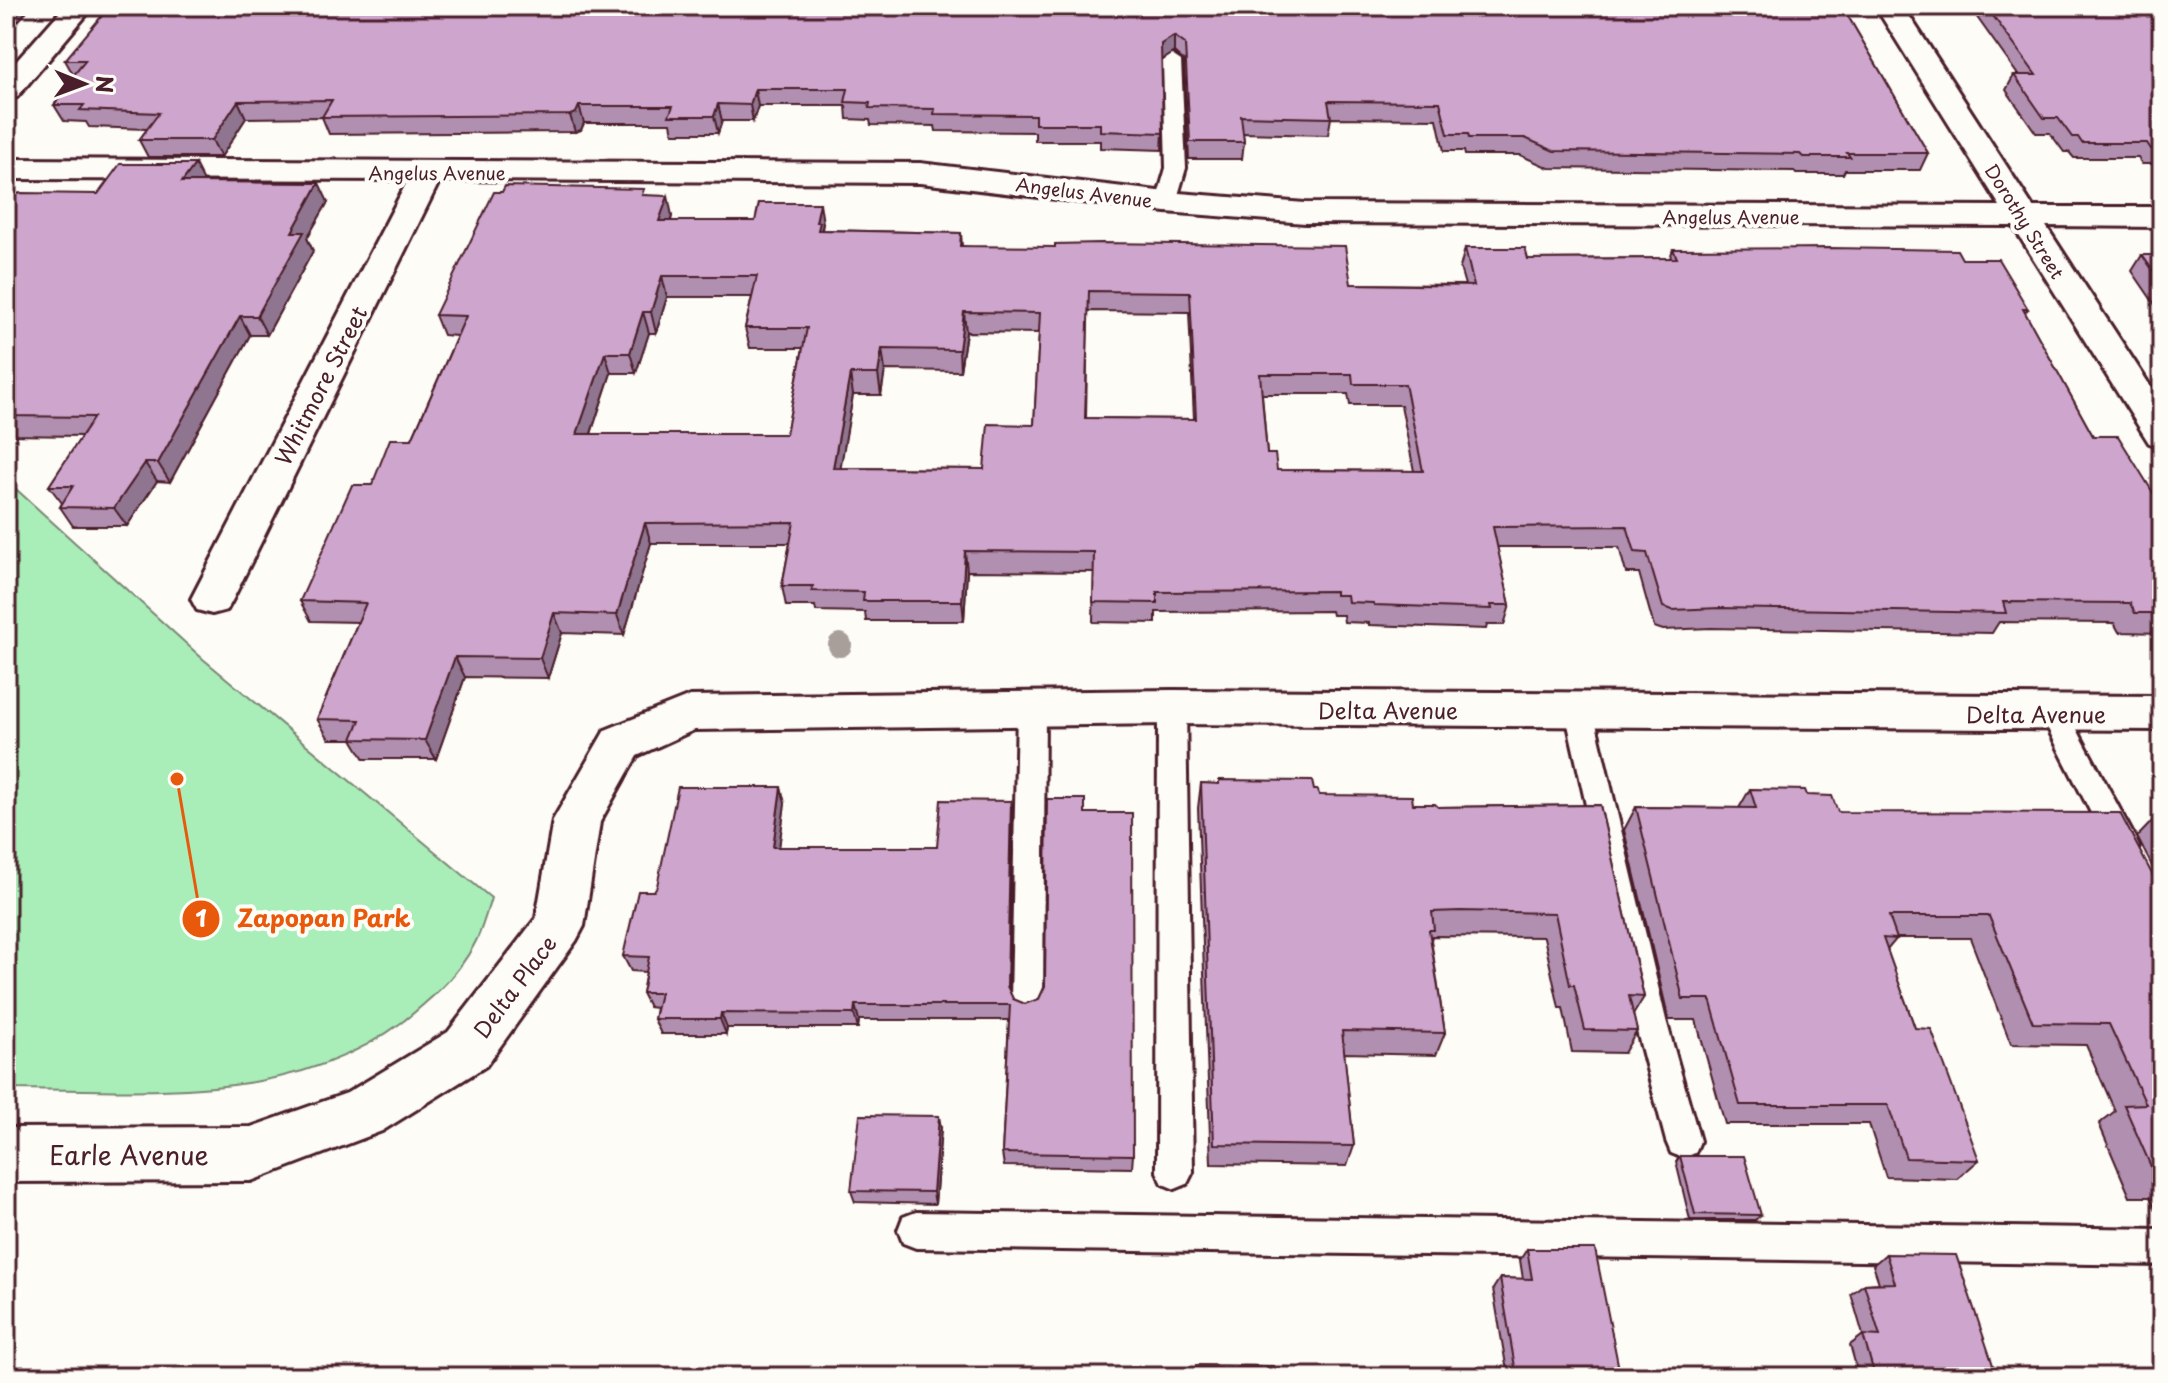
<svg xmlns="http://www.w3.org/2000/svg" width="2168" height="1383" viewBox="0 0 2168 1383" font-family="'Playpen Sans',sans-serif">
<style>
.green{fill:#a9eeb9;stroke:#7a8672;stroke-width:2}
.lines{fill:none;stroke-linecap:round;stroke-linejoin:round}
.service-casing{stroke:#4a1f2b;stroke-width:6}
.minor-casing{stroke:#4a1f2b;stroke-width:6}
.service{fill:#fdfcf7;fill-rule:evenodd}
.minor{fill:#fdfcf7;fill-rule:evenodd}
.tree{fill:#a89f9a}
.wall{fill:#b18fb0;stroke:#4a1f2b;stroke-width:2;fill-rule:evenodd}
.shaded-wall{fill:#907490;stroke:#4a1f2b;stroke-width:2}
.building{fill:#cea6cd;stroke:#4a1f2b;stroke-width:2;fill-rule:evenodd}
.labels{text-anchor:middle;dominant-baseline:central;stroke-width:8;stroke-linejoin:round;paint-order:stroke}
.far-street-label{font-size:18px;fill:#4a1f2b;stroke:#fdfcf7}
.street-label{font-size:22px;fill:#4a1f2b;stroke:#fdfcf7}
.near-street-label{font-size:26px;fill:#4a1f2b;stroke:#fdfcf7}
.leader{fill:none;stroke:#e8590c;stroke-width:3}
.callout-dot{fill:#e8590c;stroke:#fdfcf7;stroke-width:3}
.mark-label{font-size:24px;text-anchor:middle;font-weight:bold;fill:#fff}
.callout-label{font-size:24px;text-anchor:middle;font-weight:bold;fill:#e8590c;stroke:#fdfcf7;stroke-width:8;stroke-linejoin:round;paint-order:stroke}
</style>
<rect width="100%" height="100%" fill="#fdfcf7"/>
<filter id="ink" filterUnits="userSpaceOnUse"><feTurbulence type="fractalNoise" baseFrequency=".0125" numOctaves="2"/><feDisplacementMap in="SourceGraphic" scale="16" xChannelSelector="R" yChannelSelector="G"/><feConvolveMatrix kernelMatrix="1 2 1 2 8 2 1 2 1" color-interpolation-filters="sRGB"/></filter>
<g filter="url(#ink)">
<path class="green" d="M6,480L203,659L491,898C487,911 483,926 477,939C465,964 445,986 424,1004C310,1109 149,1089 6,1089Z"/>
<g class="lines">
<defs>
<g id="service">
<polygon points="1172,55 1181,61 1186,168 1176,202 1166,208 1156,202 1166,168 1163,61"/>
<polygon points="1172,696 1182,699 1186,707 1193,1172 1187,1184 1175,1189 1163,1184 1157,1172 1158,707 1162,699"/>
<polygon points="1031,698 1041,701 1045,709 1043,1001 1039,1011 1027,1016 1015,1011 1011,1001 1017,709 1021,701"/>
<polygon points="1579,700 1589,703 1593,711 1666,1020 1700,1141 1695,1153 1683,1158 1671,1153 1666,1141 1634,1020 1565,711 1569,703"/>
<polygon points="2054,702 2064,705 2135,838 2139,847 2135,856 2124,860 2113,856 2040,713 2044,705"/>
<polygon points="916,1212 2162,1229 2162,1265 916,1248 903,1243 898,1230 903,1217"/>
</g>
<g id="minor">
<polygon points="65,6 94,6 17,97 6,100 6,73"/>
<polygon points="1875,6 1903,6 2033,207 2162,207 2162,227 2046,226 2162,404 2162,447 2149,443 2013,226 1305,223 1166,212 920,183 440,180 233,599 227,610 212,614 197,610 191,599 408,180 6,179 6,159 920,163 1166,192 1305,203 2000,206"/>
<polygon points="1172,690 2162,696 2162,730 1172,724 694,730 637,756 600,822 584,926 576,941 486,1066 382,1131 251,1181 6,1182 6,1128 251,1127 347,1093 448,1032 536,918 553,820 605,730 690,696"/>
</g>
</defs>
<use href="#service" class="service-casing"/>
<use href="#minor" class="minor-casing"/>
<use href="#service" class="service"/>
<use href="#minor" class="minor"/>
</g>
<circle class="tree" cx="840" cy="645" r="12"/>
<g class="wall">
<polygon points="1842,6 1928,153 1920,170 1845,170 1843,174 1796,174 1794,171 1549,168 1520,155 1465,155 1464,151 1444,151 1437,119 1331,118 1328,135 1243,133 1244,142 1242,159 1189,159 1184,61 1174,52 1161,60 1163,133 1162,150 1100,148 1100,141 1035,141 1035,132 936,131 935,126 871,125 870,120 847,119 846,106 758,106 753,121 722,121 718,133 673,133 671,123 584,123 581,130 575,132 329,134 322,117 246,118 221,157 148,157 139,140 147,129 89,127 86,122 64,121 54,105 61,96 59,93 74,76 65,60"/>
<polygon points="1969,6 2162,6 2162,164 2142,164 2138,158 2074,158 2069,152 2064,152 2050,133 2036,133 2006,90 2014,75 2018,75"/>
<polygon points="204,183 328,202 307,238 313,251 267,335 250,335 170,482 157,481 127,526 73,526 60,507 62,503 49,486 82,436 6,435 6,200 98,194"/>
<path d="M646,195L672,216L671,221L823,223L822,230L961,233L962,246L1351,284L1465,285L1460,268L1465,248L1528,259L1670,258L1673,249L1962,259L2028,309L2025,313L2093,436L2162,507V633L2119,632L2114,623L1999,622L1992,633L1711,628L1663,630L1654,627L1639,573H1626L1619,547H1497L1510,605L1504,625H1487L1486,629L1369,625V623L1344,622L1343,615H1332L1331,611L1156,612V623L1093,622L1094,572L967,571L964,621H866L865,612L816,611L815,606H786L782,586L790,543H651L624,635L562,633L548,678L465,677L436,759H364L352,739H329L317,719L358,622L311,621L300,601L372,485L412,439L457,336L443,335L435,315ZM667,297H752L745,328L750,348H803L786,434H591L611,373H636L649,333H656ZM1088,311L1189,312L1194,419L1086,418ZM966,332L1039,333L1034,425L984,469L840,468L853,395H881L885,370L960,371ZM1262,394H1348L1350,405H1401L1414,471L1277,470L1267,454Z"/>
<polygon points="2142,255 2162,255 2162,315 2132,271"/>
<polygon points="1201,783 1314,790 1319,795 1438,807 1600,805 1644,997 1633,1015 1637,1031 1624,1053 1572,1052 1563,1008 1559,1008 1544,937 1432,936 1431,940 1445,1033 1436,1055 1344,1053 1354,1146 1347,1166 1211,1164 1198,808"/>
<polygon points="1750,789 1807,795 1838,812 2162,892 2162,1223 2150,1197 2130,1197 2099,1124 2115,1111 2086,1045 2011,1044 1970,938 1897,938 1887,950 1915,1028 1979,1160 1957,1179 1886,1177 1869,1124 1725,1124 1696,1020 1669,1020 1624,830 1636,807 1739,808"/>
<polygon points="1011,801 1012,817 1008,989 1013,999 1025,1004 1039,999 1045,986 1085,813 1133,1155 1132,1168 1004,1166 1002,1153 1009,1020 859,1020 858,1028 727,1028 726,1034 661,1034 654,1019 656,1008 649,1007 642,993 646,972 631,971 623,956 654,891 785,803 779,847 937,847"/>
<polygon points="2159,814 2162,814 2162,885 2137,837"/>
<polygon points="941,1128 935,1204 855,1202 851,1191"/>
<polygon points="1680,1156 1761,1215 1755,1220 1690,1220 1676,1162"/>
<polygon points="1527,1249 1620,1374 1618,1377 1508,1377 1493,1289 1500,1278 1523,1279 1520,1260"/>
<polygon points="1886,1254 1997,1377 1859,1377 1850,1345 1863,1335 1851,1294 1864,1284 1879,1283 1873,1265"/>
</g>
<g class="shaded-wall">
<polygon points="8,6 31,6 6,36 6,8"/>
<polygon points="1174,36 1174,52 1160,61 1161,44"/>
<polygon points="755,89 758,106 753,121 750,105"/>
<polygon points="238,101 246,118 221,157 212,140"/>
<polygon points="718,104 722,121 718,133 714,116"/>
<polygon points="579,106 584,123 581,130 575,132 570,115"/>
<polygon points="195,164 204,182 182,182"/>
<polygon points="319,183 328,202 307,238 313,251 267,335 257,316 292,232"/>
<polygon points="668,196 672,216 664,241 659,221"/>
<polygon points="820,203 823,223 821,232 823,243 816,222"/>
<polygon points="662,276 667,297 656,333 651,312"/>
<polygon points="643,312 649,333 636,373 630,353"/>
<polygon points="964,312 966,332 960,371 959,350"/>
<polygon points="240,316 250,335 170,482 158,463"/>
<polygon points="882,349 885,370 881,395 878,374"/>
<polygon points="605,353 611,373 584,454 577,434"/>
<polygon points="850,374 853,395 837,489 833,468"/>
<polygon points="145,463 157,481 127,526 114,508"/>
<polygon points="645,523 651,543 624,635 617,615"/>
<polygon points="965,551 967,571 964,621 962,601"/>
<polygon points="554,613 562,633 548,678 540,658"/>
<polygon points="455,657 465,677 436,759 425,740"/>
<polygon points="781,787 785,803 777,863 773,847"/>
<polygon points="1011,801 1012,817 1008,1001 1007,986"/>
<polygon points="855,1005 859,1020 858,1028 854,1014"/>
<polygon points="721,1013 727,1028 726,1034 720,1019"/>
<polygon points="939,1116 941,1128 935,1204 933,1192"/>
</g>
<g class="building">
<polygon points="110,6 1842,6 1928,153 1847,153 1850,157 1803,157 1800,154 1554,151 1525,138 1469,138 1468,134 1448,134 1440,102 1328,101 1331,118 1241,116 1244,142 1190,142 1185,44 1174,36 1161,44 1163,133 1100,131 1100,124 1035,124 1035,115 934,114 935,109 869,108 870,103 845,102 848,89 755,89 750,105 718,104 714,116 669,116 673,106 579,106 576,113 570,115 322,117 332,100 238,101 212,140 139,140 159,113 80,110 84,105 54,105 63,93 59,93 86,60 65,60"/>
<polygon points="1986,6 2162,6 2162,149 2151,149 2147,143 2082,143 2078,137 2072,137 2058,118 2044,118 2014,75 2036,75"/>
<polygon points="120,164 195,164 182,182 319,183 292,232 304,232 257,316 240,316 158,463 145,463 114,508 60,507 73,486 49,486 94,417 6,416 6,395 16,380 6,380 6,200 10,195 21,193 98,194"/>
<path d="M505,186L644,189L642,195L668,196L659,221H755L759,203H820L816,222H820L818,230L961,233L960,246L1055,247V244L1100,243L1345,246L1351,284L1474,286L1465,248H1525L1528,259L1677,258L1673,249L1830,248L1957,250L1962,259H1998L2028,309H2023L2093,436H2118L2162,507V613H2135L2130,603L2003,602L2006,613L1720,608L1672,610L1663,607L1647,553L1635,552L1627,526L1493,527L1510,605H1491L1492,609L1374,605L1373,603L1348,602L1347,595H1335V591L1157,592V603L1093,602L1094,552L965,551L962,601H863L864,592L812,591L813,586H782L794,522L645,523L617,615L554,613L540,658L455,657L425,740L352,739L360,720L317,719L366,603L300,601L352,485H372L390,439H412L466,316L435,315L494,192H502ZM662,276H757L745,328H807L786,434H577L605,353H630L643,312H651ZM1089,291L1190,292L1196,419L1085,418ZM964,312L1040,313L1034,425L988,424L984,469L833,468L850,374H878L882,349L959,350ZM1260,374H1352L1353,384H1405L1423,471L1277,470L1275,454H1267Z"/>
<polygon points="2142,255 2162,255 2162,283"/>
<polygon points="1219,780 1312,781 1314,790 1318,790 1319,795 1412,796 1413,804 1435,804 1438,807 1600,805 1644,997 1629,996 1637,1031 1585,1030 1574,985 1570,985 1555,913 1460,911 1432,912 1434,930 1429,930 1445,1033 1342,1031 1354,1146 1214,1144 1201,783 1219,784"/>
<polygon points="678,787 781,787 773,847 937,847 941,800 1011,801 1007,986 1013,999 1025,1004 1039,999 1045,986 1047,799 1085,799 1085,813 1132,813 1133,1155 1002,1153 1010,1005 855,1005 854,1014 721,1013 720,1019 654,1019 660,993 642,993 649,957 623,956 638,891 654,891 657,886"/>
<polygon points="1750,789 1805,790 1807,795 1832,796 1838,812 2120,813 2162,893 2162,1178 2156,1178 2124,1105 2146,1104 2109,1024 2033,1023 1989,916 1889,916 1897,939 1883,938 1915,1028 1931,1029 1979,1160 1906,1158 1888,1105 1740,1105 1710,999 1683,999 1636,807 1756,808"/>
<polygon points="860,1115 939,1116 933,1192 851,1191"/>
<polygon points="1680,1156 1744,1156 1761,1215 1695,1214"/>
<polygon points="1527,1249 1595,1249 1620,1374 1516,1373 1500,1278 1532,1279"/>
<polygon points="1886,1254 1956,1255 1997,1377 1875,1376 1863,1335 1880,1336 1864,1284 1895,1283"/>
<polygon points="1196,1365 1274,1366 1275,1377 1197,1377"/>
</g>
</g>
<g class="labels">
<g class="far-street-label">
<text x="437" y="172">Angelus Avenue</text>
<text transform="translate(1084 192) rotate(7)">Angelus Avenue</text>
<text x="1731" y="216">Angelus Avenue</text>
<text transform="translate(2025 221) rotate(58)">Dorothy Street</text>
</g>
<g class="street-label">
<text transform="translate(320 385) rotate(-63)">Whitmore Street</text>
<text x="1388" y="709">Delta Avenue</text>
<text x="2036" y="713">Delta Avenue</text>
<text transform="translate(514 986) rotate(-53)">Delta Place</text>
</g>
<g class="near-street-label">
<text x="129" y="1154">Earle Avenue</text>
</g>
</g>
<path class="leader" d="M177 779L201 919"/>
<g class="callout-dot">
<circle cx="177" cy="779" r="8"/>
<circle cx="201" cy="919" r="20"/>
</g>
<g class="mark-label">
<text x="201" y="927">1</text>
</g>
<g class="callout-label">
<text x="324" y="927">Zapopan Park</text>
</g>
<rect width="2168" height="1383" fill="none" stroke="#fdfcf7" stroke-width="32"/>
<rect x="16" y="16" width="2136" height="1351" fill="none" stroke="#4a1f2b" stroke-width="3" filter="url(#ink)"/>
<g transform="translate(84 84) rotate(91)" stroke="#fdfcf7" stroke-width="6" paint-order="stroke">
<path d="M0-6L14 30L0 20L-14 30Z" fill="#4a1f2b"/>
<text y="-12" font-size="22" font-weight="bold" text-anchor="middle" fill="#4a1f2b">N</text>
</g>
</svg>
